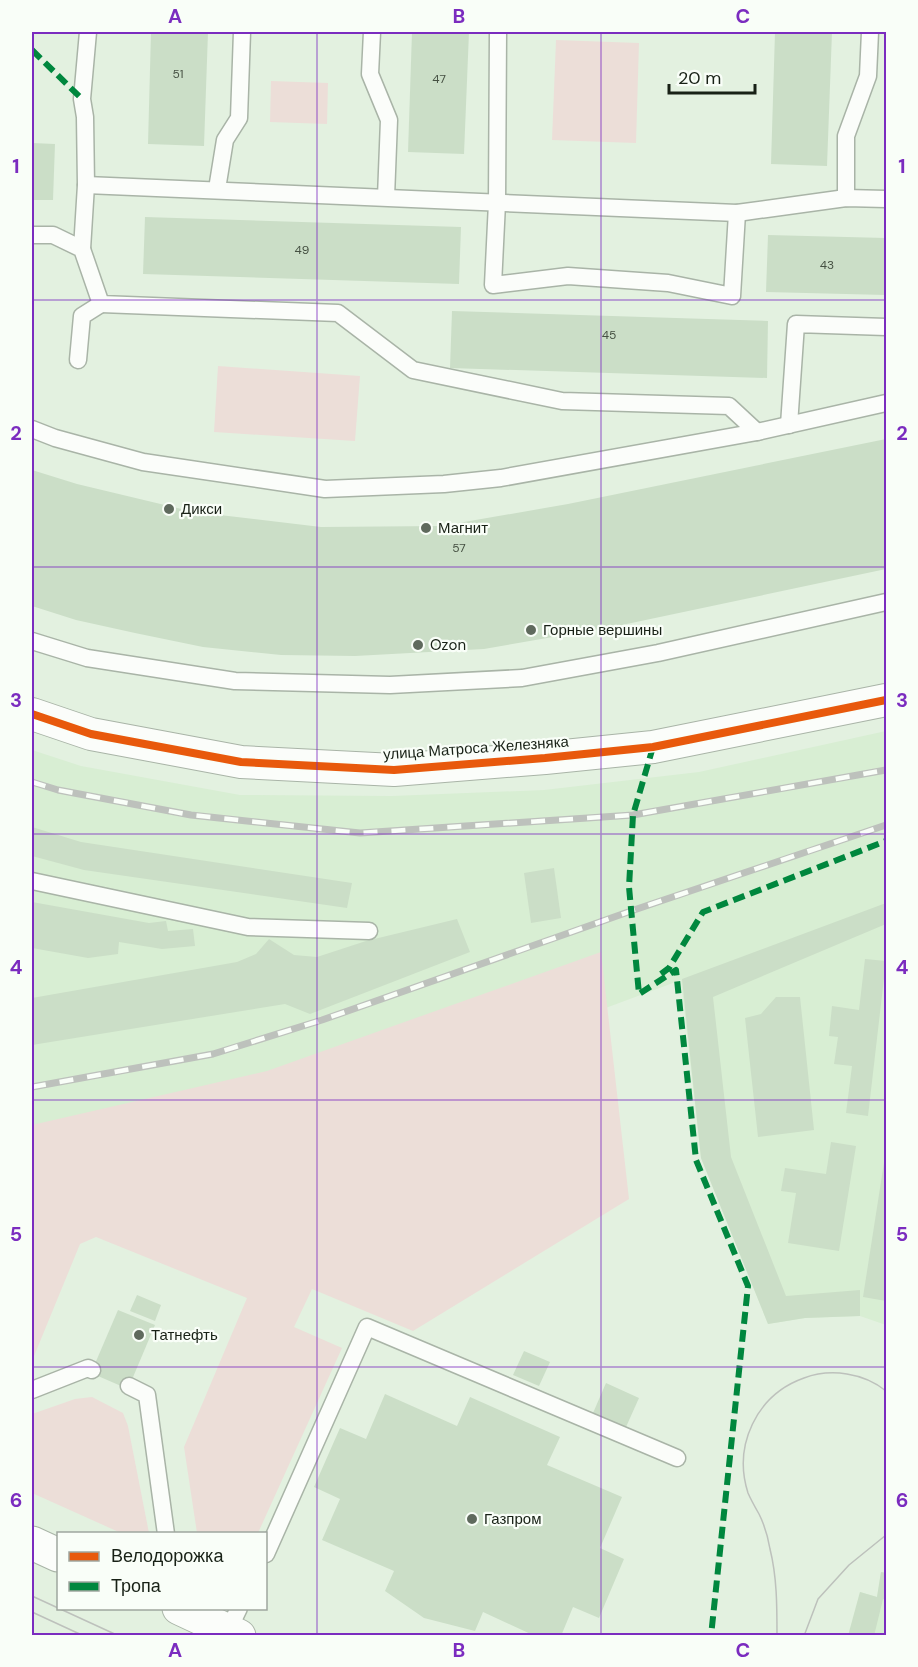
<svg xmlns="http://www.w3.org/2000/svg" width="918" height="1667" viewBox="0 0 918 1667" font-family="'DM Sans',sans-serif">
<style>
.built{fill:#d8eed3}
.green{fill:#ecded8}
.building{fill:#cbdec7}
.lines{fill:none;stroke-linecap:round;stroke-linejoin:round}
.service-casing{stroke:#a9b4a7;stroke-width:19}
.minor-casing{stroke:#a9b4a7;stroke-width:34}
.secondary-casing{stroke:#a9b4a7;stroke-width:35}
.service{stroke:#fbfdfa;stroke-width:16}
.minor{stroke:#fbfdfa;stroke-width:32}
.secondary{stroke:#fbfdfa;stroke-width:33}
.tram{stroke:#bdc1bc;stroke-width:1.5}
.rail-casing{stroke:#bdc1bc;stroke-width:7}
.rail{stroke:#f9fef8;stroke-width:4.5;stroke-dasharray:14;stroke-linecap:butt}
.quiet{stroke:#00873e;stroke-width:6;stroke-dasharray:12 6;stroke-linecap:butt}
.cycleway-casing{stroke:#f9fef8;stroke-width:11}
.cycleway{stroke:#e8590c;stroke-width:8}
.grid{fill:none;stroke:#7b2cbf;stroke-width:1.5;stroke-opacity:0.55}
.poi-dot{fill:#5f6a5d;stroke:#f9fef8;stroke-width:2}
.labels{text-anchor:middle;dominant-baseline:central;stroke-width:4.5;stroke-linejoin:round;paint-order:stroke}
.number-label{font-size:12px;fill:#455042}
.poi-label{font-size:15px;fill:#182116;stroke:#f9fef8;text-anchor:start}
.street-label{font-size:15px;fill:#182116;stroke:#f9fef8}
.neatline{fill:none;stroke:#7b2cbf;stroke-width:2}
.grid-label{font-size:20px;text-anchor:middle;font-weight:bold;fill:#7b2cbf}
</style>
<rect width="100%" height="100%" fill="#e3f1e0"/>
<g class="built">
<polygon points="886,731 886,1325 860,1316 805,1318 768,1324 701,1158 681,980 428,1074 32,1146 32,750 81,766 240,795 392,796 544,790 699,772"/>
<polygon points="881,1572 886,1573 886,1635 848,1636 860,1592 877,1597"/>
</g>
<g class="green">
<polygon points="556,40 639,43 636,143 552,140"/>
<polygon points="271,81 328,83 327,124 270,122"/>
<polygon points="218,366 360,376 355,441 214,432"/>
<polygon points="601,952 629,1199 413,1331 312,1289 294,1327 342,1348 258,1533 197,1533 184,1447 247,1298 96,1237 80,1244 32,1361 32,1125 267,1071"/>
<polygon points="92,1397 123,1413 128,1426 149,1533 121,1533 32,1493 32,1414 75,1399"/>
</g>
<g class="building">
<polygon points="151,32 208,32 204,146 148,144"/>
<polygon points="412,32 469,32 464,154 408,152"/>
<polygon points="775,32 832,32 827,166 771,164"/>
<polygon points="32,143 55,144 53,200 32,200"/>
<polygon points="145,217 461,227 459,284 143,274"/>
<polygon points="768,235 886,238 886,295 766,292"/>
<polygon points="452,311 768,321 767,378 450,368"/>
<polygon points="886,439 886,569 622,625 484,649 355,656 281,655 203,647 135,633 76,620 32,606 32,470 77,484 194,512 321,527 441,526 568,504"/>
<polygon points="32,827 81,842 352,883 347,908 84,870 32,856"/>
<polygon points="554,868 561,918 531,923 524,873"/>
<polygon points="32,902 149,923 166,921 168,931 193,929 195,946 162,949 119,942 118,954 88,958 32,948"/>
<polygon points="886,903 886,924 713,997 731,1157 786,1296 860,1290 860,1316 805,1318 768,1324 701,1158 682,979"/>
<polygon points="457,919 470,952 310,1014 285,1004 32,1045 32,998 237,962 256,954 269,939 294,955 317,957 366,941"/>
<polygon points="865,959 886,961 868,1116 846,1113 852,1066 834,1064 838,1037 829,1036 832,1006 859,1010"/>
<polygon points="776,997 800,997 814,1130 758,1137 745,1018 761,1014"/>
<polygon points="831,1142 856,1146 839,1251 788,1243 796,1193 781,1191 785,1168 826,1174"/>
<polygon points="885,1156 886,1156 886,1301 863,1297"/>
<polygon points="137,1295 161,1305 155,1321 130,1311"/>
<polygon points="118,1310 155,1325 128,1389 91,1373"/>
<polygon points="524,1351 550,1362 539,1386 513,1375"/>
<polygon points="606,1383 639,1398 626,1427 593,1413"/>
<polygon points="385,1394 457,1426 470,1397 560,1437 547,1465 622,1497 600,1548 624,1559 599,1618 573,1607 561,1636 535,1636 483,1612 475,1631 424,1618 385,1591 394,1571 322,1540 340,1499 314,1487 340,1428 366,1439"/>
<polygon points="881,1572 886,1573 886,1600 883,1599 874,1636 848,1636 860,1592 877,1597"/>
</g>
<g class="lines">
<defs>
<g id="service">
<polyline points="372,32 370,74 389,120 386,197"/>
<polyline points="498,32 497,203 493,285 568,276 668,283 732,296 737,213"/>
<polyline points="86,185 737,213 846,198 886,199"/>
<polyline points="217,189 225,140 239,118 242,32"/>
<polyline points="846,198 846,136 868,76 870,32"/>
<polyline points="32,235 53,235 82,249 101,304 338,313 413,370 562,401 729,406 757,432"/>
<polyline points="82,249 86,185 85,117 82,99 88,32"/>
<polyline points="78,360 82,316 101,304"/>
<polyline points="789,425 796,324 886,327"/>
<polyline points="32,429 55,438 143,462 325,489 444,484 501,478 757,432 886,403"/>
<polyline points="32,641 87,658 235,681 390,685 522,678 658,653 886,602"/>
<polyline points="32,881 248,927 369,931"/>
<polyline points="129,1386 147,1395 166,1534"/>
<polyline points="32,1390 88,1368 92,1370"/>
<polyline points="266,1554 367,1327 677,1458"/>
<polyline points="228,1631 239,1608"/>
</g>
<polyline id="minor" points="32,714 91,734 241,762 394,770 545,758 653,747 886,700"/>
<g id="secondary">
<polyline points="32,1543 58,1555"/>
<polyline points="179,1608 239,1636"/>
</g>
</defs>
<use href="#service" class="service-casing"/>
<use href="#minor" class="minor-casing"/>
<use href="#secondary" class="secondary-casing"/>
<use href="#service" class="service"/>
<use href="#minor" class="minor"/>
<use href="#secondary" class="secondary"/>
<g class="tram">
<polyline points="32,1596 119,1636"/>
<polyline points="32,1612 84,1636"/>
<path d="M777,1636C777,1606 777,1577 770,1549C768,1537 764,1524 759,1514C755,1507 751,1500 748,1493C733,1446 756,1395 804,1378C831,1368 864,1373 886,1391"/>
<polyline points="804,1636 818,1599 849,1565 886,1535"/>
</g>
<defs>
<g id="rail">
<polyline points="32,782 58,790 191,815 360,833 633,815 886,770"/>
<polyline points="32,1087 213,1054 322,1020 631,911 886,825"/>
</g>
</defs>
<use href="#rail" class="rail-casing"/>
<use href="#rail" class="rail"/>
<g class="quiet">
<polyline points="32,50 82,99"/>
<polyline points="653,747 633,815 629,887 639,994 676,970 696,1160 748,1286 711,1636"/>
<polyline points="661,974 669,968 703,912 886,841"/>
</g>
<defs>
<polyline id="cycleway" points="32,714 91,734 241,762 394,770 545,758 653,747 886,700"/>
</defs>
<use href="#cycleway" class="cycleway-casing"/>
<use href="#cycleway" class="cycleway"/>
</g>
<path class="grid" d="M317,32V1636M601,32V1636M32,300H886M32,567H886M32,834H886M32,1100H886M32,1367H886"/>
<g class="poi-dot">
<circle cx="169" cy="509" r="6"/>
<circle cx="426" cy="528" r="6"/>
<circle cx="531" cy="630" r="6"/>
<circle cx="418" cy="645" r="6"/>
<circle cx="139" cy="1335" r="6"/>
<circle cx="472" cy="1519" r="6"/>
</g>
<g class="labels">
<g class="number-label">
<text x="178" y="74">51</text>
<text x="439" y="79">47</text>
<text x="302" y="250">49</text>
<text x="827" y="265">43</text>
<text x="609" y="335">45</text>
<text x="459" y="548">57</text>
</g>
<g class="poi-label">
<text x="181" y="509">Дикси</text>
<text x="438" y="528">Магнит</text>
<text x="543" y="630">Горные вершины</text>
<text x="430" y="645">Ozon</text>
<text x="151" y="1335">Татнефть</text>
<text x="484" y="1519">Газпром</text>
</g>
<g class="street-label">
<text transform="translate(476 748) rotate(-4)">улица Матроса Железняка</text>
</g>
</g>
<rect width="918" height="1667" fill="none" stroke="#f9fef8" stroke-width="66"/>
<rect x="57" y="1532" width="210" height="78" fill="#f9fef8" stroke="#9fa69e" stroke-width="1.5"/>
<rect x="69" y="1552" width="30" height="9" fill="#e8590c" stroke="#9fa69e" stroke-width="1.5"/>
<text x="111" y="1562" font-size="18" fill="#182116">Велодорожка</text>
<rect x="69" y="1582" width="30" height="9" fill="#00873e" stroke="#9fa69e" stroke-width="1.5"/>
<text x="111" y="1592" font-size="18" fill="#182116">Тропа</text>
<path d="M669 84v9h86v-9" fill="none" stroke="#182116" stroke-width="3"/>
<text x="678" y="84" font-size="18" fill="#182116" stroke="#f9fef8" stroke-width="4.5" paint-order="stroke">20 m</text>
<rect x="33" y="33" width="852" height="1601" class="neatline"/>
<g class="grid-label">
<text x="175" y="23">A</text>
<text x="459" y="23">B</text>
<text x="743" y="23">C</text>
<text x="16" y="173">1</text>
<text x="902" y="173">1</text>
<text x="16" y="440">2</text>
<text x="902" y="440">2</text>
<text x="16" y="707">3</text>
<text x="902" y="707">3</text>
<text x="16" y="974">4</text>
<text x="902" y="974">4</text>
<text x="16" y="1241">5</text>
<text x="902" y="1241">5</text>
<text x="16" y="1507">6</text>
<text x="902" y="1507">6</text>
<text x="175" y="1657">A</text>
<text x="459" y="1657">B</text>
<text x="743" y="1657">C</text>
</g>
</svg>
